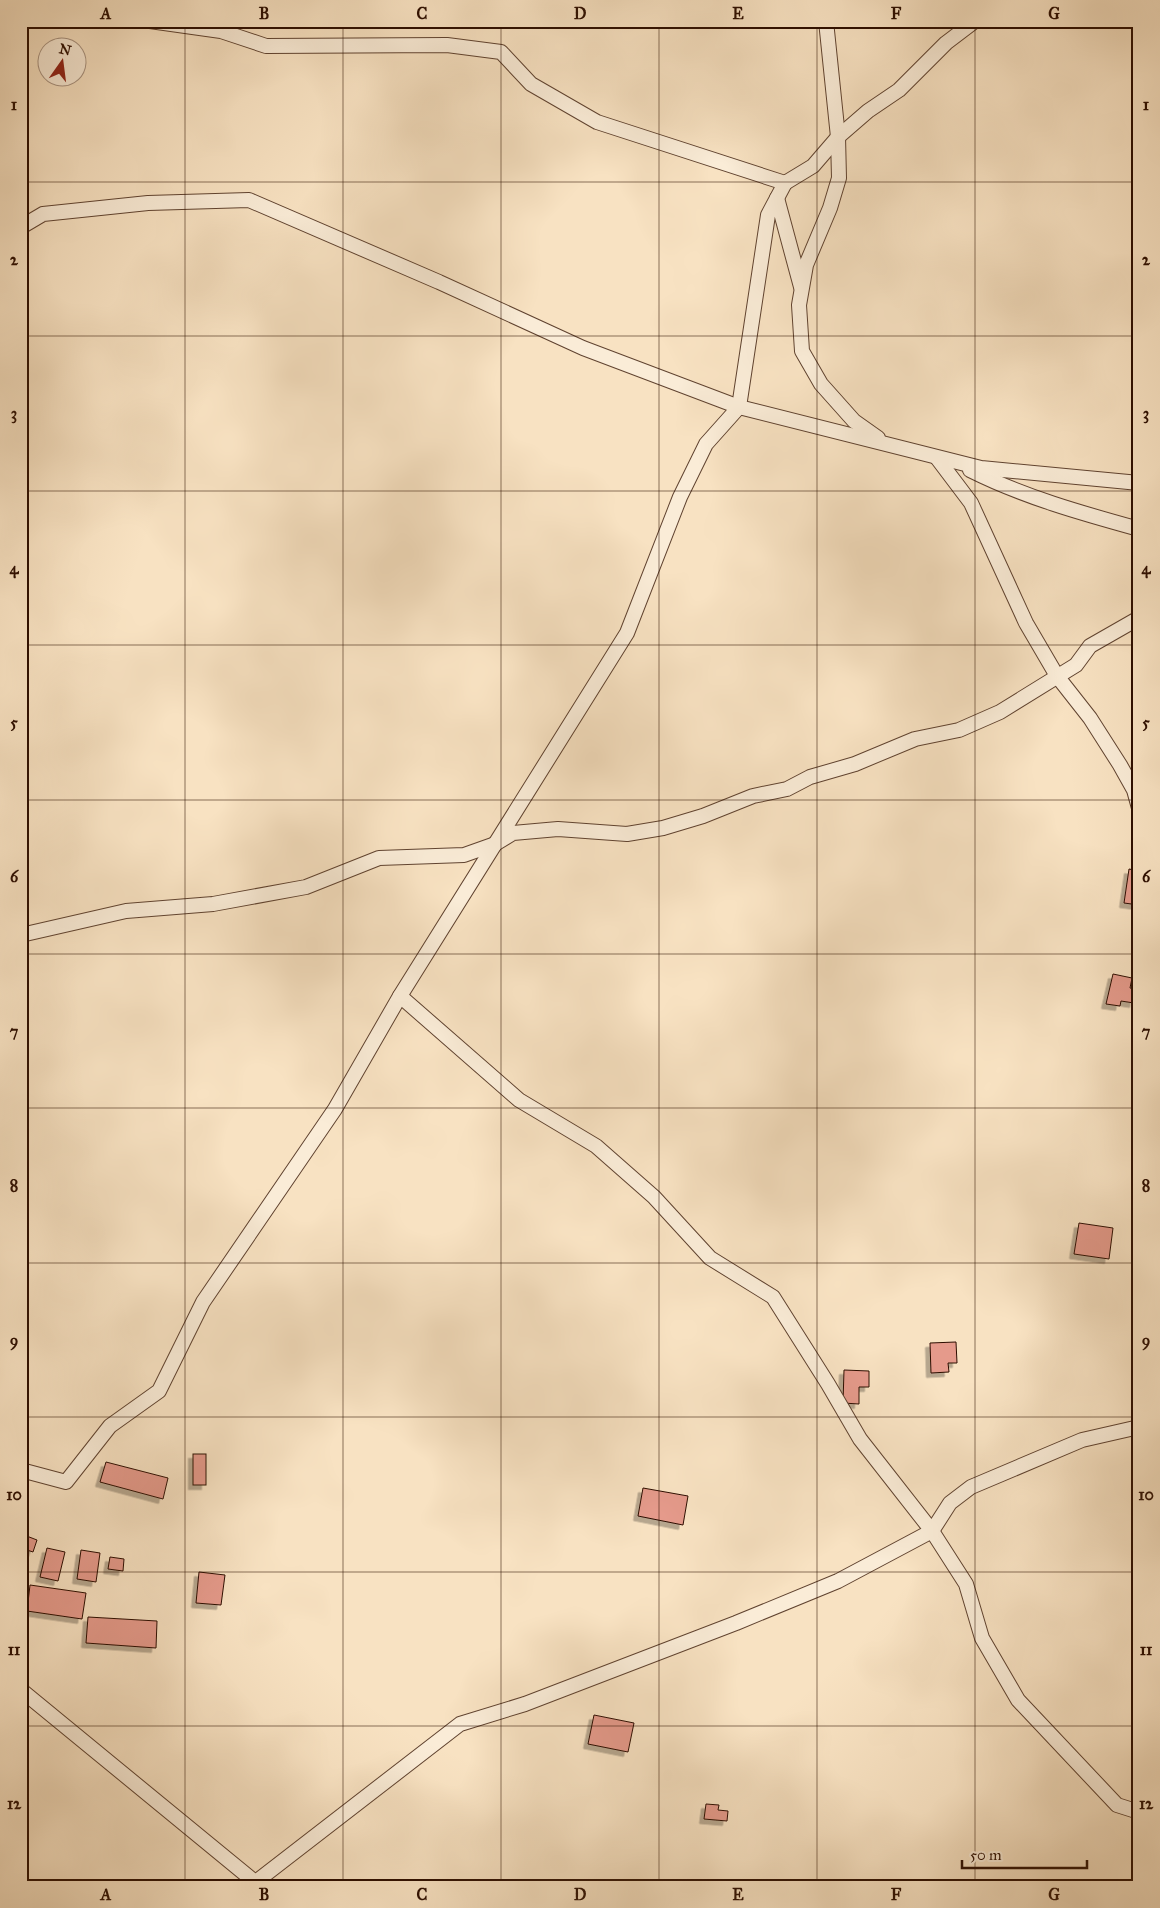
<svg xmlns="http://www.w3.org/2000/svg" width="1160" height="1908" viewBox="0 0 1160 1908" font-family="'IM FELL Great Primer',serif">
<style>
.building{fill:#e59a8b;stroke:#2d0e00;filter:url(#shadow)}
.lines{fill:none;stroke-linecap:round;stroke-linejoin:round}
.street-casing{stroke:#604330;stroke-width:16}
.street{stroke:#faecd7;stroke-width:14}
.grid{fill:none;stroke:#2d0e00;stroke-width:1;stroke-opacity:0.55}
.neatline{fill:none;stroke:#2d0e00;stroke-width:2}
.grid-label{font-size:16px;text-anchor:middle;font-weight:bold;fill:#2d0e00}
</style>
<defs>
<filter id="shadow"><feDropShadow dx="-4.5" dy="4.5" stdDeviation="0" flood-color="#0004"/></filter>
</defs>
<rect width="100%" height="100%" fill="#f8e2c2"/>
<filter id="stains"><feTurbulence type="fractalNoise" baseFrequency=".004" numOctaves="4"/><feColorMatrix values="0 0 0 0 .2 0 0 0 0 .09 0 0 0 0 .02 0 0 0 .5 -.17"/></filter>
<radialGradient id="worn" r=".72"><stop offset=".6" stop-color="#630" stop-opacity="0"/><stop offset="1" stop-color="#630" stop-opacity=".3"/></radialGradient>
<g class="building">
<rect x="1136" y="757" width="3" height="23"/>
<polygon points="1129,869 1139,871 1139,905 1124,903"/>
<polygon points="1113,974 1132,978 1130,988 1136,989 1134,1003 1121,1001 1120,1006 1106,1004"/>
<polygon points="1079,1223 1113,1228 1109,1259 1074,1254"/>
<polygon points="956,1342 957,1363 948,1363 949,1372 931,1373 930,1343"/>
<polygon points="844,1370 869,1371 869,1387 859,1387 859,1404 843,1403"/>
<rect x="193" y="1454" width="13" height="31"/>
<polygon points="106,1462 168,1478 163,1499 100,1482"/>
<polygon points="643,1488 688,1496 683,1525 638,1516"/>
<polygon points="24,1535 37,1540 33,1552 21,1548"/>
<polygon points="47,1548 65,1552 58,1581 40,1577"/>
<polygon points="81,1550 100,1553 96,1582 77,1579"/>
<polygon points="110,1557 124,1559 123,1571 108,1569"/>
<polygon points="199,1572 225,1575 221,1605 196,1603"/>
<polygon points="30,1585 86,1593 82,1619 27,1611"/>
<polygon points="88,1617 157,1621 156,1648 86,1643"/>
<polygon points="594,1715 634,1723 628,1752 588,1744"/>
<polygon points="706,1804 719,1805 718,1810 728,1811 727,1821 704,1819"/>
<polygon points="1139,1869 1139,1887 1132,1887"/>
</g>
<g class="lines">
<defs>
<g id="street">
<polyline points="150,21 221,31 266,46 447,45 501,52 531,84 597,122 785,183 813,166 838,137 868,111 899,90 946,43 975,21"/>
<polyline points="826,21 838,137 839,178 830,208 806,265 799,305 802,351 821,384 854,421 878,438"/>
<polyline points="777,198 801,287"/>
<polyline points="21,227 43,214 148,203 249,200 439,282 583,348 739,407 981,468 1139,483"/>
<polyline points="937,458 971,503 1026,623 1057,676 1090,718 1120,765 1134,790 1139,808"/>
<path d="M970,470C1024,497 1081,513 1139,529"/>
<polyline points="21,935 126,911 213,904 306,887 379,858 464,855 495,844 513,833 558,829 627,834 663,828 703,816 753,796 787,789 810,777 855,764 915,739 959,730 1000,712 1076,665 1090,646 1139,618"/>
<polyline points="400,996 519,1100 596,1146 654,1197 710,1258 773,1297 828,1384 860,1439 932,1531 966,1584 982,1638 1018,1700 1117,1805 1139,1812"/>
<polyline points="21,1470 66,1482 110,1426 159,1391 203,1302 335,1109 400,996 627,633 680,497 706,444 739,407 768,215 785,183"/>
<polyline points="21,1690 261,1887"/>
<polyline points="257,1881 460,1724 525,1704 736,1623 838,1581 932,1531 950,1503 971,1487 1082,1440 1139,1427"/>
</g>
</defs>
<use href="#street" class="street-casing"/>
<use href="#street" class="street"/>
</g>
<path class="grid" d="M185,21V1887M343,21V1887M501,21V1887M659,21V1887M817,21V1887M975,21V1887M21,182H1139M21,336H1139M21,491H1139M21,645H1139M21,800H1139M21,954H1139M21,1108H1139M21,1263H1139M21,1417H1139M21,1572H1139M21,1726H1139"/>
<rect width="1160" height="1908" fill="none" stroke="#f8e2c2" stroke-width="55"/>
<g transform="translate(62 62) rotate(14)"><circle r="24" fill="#faecd7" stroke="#a89381"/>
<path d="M0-4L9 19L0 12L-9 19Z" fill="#8f2418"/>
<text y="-8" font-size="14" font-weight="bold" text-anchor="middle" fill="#2d0e00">N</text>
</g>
<path d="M962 1860v8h125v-8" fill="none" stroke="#2d0e00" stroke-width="2.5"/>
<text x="970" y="1860" font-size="15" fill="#2d0e00" stroke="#faecd7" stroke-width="4" paint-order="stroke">50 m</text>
<rect x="28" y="28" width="1104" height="1852" class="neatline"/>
<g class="grid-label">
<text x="106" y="19">A</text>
<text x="264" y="19">B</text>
<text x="422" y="19">C</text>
<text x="580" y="19">D</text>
<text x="738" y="19">E</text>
<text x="896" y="19">F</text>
<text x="1054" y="19">G</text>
<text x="14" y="110">1</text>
<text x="1146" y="110">1</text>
<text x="14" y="265">2</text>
<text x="1146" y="265">2</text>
<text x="14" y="419">3</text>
<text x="1146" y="419">3</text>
<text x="14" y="574">4</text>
<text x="1146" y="574">4</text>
<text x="14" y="728">5</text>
<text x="1146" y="728">5</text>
<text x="14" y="882">6</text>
<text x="1146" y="882">6</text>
<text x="14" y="1037">7</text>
<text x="1146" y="1037">7</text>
<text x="14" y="1191">8</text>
<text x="1146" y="1191">8</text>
<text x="14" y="1346">9</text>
<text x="1146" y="1346">9</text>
<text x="14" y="1500">10</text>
<text x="1146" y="1500">10</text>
<text x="14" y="1655">11</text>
<text x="1146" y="1655">11</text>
<text x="14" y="1809">12</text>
<text x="1146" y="1809">12</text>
<text x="106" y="1900">A</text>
<text x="264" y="1900">B</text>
<text x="422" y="1900">C</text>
<text x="580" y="1900">D</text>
<text x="738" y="1900">E</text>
<text x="896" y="1900">F</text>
<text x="1054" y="1900">G</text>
</g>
<rect width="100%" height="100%" filter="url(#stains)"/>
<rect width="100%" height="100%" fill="url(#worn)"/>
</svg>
